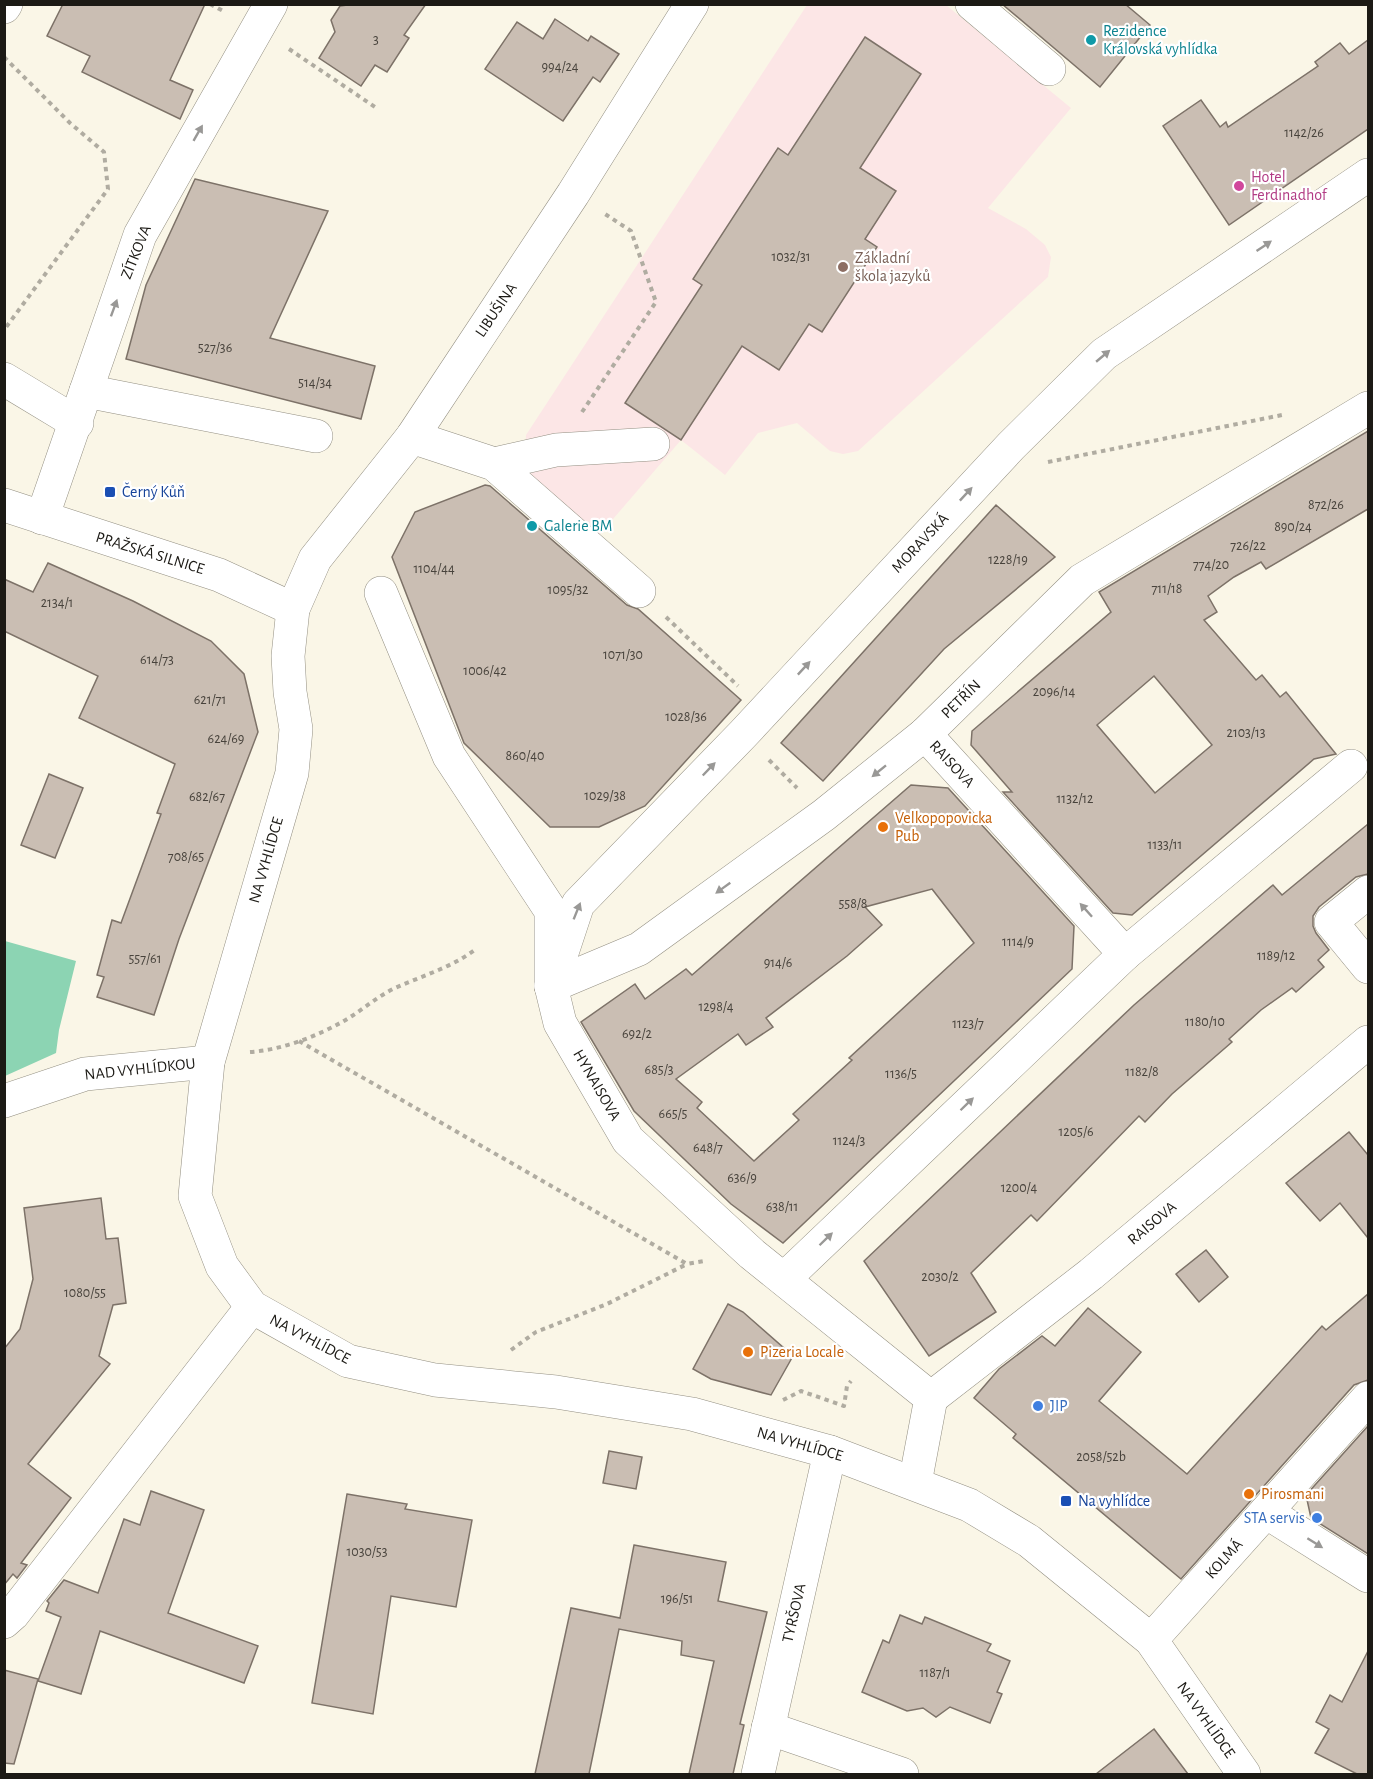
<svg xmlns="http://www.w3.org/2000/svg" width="1373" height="1779" viewBox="0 0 1373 1779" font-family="'Alegreya Sans',sans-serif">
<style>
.commercial{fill:#fce6e6}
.green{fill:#8cd4b3}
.building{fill:#cabeb3;stroke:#7d7268;stroke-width:1.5;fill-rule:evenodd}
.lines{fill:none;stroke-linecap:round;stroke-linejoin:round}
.minor-casing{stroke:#938f82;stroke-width:34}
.path{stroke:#b0aca1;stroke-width:4;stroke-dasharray:4.5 4.5;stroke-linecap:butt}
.minor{stroke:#fff;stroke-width:33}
.oneway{fill:#999896}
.culture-dot{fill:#0f9aa8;stroke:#fff;stroke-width:2}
.hotel-dot{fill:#d1479c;stroke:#fff;stroke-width:2}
.education-dot{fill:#8d6e63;stroke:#fff;stroke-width:2}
.transit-dot{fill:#1a4fb4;stroke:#fff;stroke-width:2}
.food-dot{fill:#e8710a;stroke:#fff;stroke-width:2}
.shop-dot{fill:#3f7fe0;stroke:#fff;stroke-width:2}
.labels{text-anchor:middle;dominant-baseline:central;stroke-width:4.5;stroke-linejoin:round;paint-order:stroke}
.number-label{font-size:14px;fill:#48433c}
.culture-label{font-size:16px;fill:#0d838f;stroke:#fff;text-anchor:start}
.hotel-label{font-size:16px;fill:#b23c85;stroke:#fff;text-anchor:start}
.street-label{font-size:16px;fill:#1c1a15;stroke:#fff}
.education-label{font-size:16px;fill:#785e54;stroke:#fff;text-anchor:start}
.transit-label{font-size:16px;fill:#164399;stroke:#fff;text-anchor:start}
.food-label{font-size:16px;fill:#c56008;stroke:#fff;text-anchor:start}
.shop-label{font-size:16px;fill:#366cbe;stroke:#fff;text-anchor:start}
</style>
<rect width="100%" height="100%" fill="#faf6e7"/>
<polygon class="commercial" points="807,5 946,5 1071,108 988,208 1026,229 1045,245 1051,257 1048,277 858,451 843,454 830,451 797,423 758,433 725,475 681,440 595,540 525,476 526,435"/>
<polygon class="green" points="5,941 76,961 59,1030 56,1053 5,1076"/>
<g class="building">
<polygon points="63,4 205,4 170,80 193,90 180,119 82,72 90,56 47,36"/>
<polygon points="355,4 426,4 404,35 409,38 387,72 375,65 361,86 319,58 335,32 331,20 340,6"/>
<polygon points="1002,4 1125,4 1150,25 1100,87"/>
<polygon points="555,19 588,41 591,36 619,54 600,82 593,77 563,121 485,69 517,22 543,39"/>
<polygon points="865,37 921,74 860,168 896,191 865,239 877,247 822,332 809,324 779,370 742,346 681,440 625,403 702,285 693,279 778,148 788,155"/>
<polygon points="1368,40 1368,129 1229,225 1163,126 1201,100 1220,127 1226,122 1228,127 1318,66 1315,62 1340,43 1349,54"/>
<polygon points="195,179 328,211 270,338 375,366 361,419 126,359 146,285"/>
<path d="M1368,431V509L1266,569L1261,562L1234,577L1208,596L1217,612L1204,620L1256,680L1262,675L1280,697L1286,692L1336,754L1314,759L1132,915L1113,913L1003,792H1012L971,745L972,731L1111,612L1099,592ZM1154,676L1212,745L1155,793L1097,725Z"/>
<polygon points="485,485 490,486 627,605 638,609 741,700 645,806 599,827 550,827 464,743 392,557 415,512"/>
<polygon points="996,505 1055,557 944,649 823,781 781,743"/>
<polygon points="48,563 133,601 211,641 244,674 258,732 179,939 154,1015 97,997 104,977 97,975 112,920 121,923 142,866 161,814 157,813 175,764 79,718 98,676 4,631 4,579 33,592"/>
<polygon points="49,774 83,788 55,858 21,845"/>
<path d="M911,785L948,788L1074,926L1072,969L783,1243L731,1204L634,1111L581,1022L635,984L645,999L686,969L692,975ZM932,889L974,943L849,1058L852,1060L793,1114L799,1120L754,1161L697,1108L702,1102L676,1079L738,1034L746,1045L773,1027L766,1018L847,956L882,925L865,907Z"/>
<polygon points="1368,824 1368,874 1356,877 1319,907 1313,916 1313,926 1316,933 1329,950 1318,960 1324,967 1296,992 1292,988 1261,1010 1229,1039 1232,1042 1172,1094 1145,1122 1139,1116 1037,1221 1031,1215 971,1273 996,1312 929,1356 864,1261 1134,1005 1273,885 1282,895"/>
<polygon points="1349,1132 1368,1155 1368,1238 1340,1203 1320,1221 1286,1183"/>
<polygon points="101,1198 106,1239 118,1238 126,1303 113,1305 99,1356 110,1364 28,1464 71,1498 21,1563 27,1565 17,1578 13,1574 4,1585 4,1349 20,1329 33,1279 24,1208"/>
<polygon points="1206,1250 1228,1277 1199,1302 1176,1274"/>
<polygon points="1368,1294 1368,1380 1354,1385 1181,1579 1013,1438 1016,1434 974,1398 999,1369 1042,1336 1055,1346 1088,1308 1141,1352 1099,1401 1187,1474 1322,1326 1326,1330"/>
<polygon points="728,1304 743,1312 793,1356 771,1395 711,1379 693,1369"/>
<polygon points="1368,1426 1368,1554 1311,1518 1306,1495"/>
<polygon points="609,1451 642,1457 636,1489 603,1483"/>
<polygon points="151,1491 204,1510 168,1613 258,1646 244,1683 100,1631 81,1694 38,1681 61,1617 46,1611 49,1603 47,1601 64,1580 98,1593 124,1519 140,1525"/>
<polygon points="347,1494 407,1504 405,1509 472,1520 456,1607 391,1596 373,1714 312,1703"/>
<polygon points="634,1545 726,1562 718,1601 767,1612 740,1724 744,1725 733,1774 689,1774 714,1661 681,1655 682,1641 619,1629 589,1774 535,1774 571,1608 620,1618"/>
<polygon points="900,1615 922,1624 925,1617 991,1644 987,1651 1010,1661 997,1692 1002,1694 990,1723 950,1707 936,1717 923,1708 907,1711 862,1692 883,1640 889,1643"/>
<polygon points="1368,1651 1368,1774 1357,1774 1315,1753 1329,1729 1316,1722 1330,1695 1342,1702"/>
<polygon points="4,1670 38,1679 14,1764 4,1763"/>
<polygon points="1154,1729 1188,1774 1096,1774"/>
</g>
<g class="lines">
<defs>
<g id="minor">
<polyline points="692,4 573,194 412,437 315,559 293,609 288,656 290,692 296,729 292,773 208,1062 195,1196 222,1266 252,1307 348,1361 435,1380 556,1392 692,1414 830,1452 969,1505 1029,1541 1151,1640 1244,1774"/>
<polyline points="972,4 1049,69"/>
<polyline points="4,7 6,4"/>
<polyline points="4,379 77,423"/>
<polyline points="86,391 316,436"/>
<polyline points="412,437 494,464 639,591"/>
<polyline points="494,464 556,450 653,444"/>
<polyline points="4,505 219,575 293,609"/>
<polyline points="42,518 140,235 271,4"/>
<polyline points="381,593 449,756 551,911 551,986 560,1023 628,1140 752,1254 931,1398"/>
<polyline points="925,734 1125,954"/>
<polyline points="1368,892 1331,922 1368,967"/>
<polyline points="551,986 578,904 743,734 1011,446 1104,354 1368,175"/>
<polyline points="551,986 639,949 824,815 925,734 1082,580 1368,408"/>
<polyline points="4,1101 85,1074 208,1062"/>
<polyline points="784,1279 1125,954 1351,766"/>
<polyline points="931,1398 1091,1274 1368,1042"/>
<polyline points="915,1483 931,1398"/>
<polyline points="1266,1512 1368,1576"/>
<polyline points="4,1622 13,1614 252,1307"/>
<polyline points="1151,1640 1368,1398"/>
<polyline points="768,1728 902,1774"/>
<polyline points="758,1774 830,1452"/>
</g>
</defs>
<use href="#minor" class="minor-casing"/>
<g class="path">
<polyline points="210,4 225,12"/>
<polyline points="289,49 378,109"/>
<polyline points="4,57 70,123 104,152 108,189 4,330"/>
<polyline points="582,412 656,302 631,231 605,214"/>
<polyline points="1048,462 1282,415"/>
<polyline points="666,617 738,686"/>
<polyline points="769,760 797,788"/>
<polyline points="299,1041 687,1264 704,1261"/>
<path d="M250,1052C281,1050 315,1037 342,1022C360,1012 375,998 393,989C421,976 451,968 476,949"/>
<polyline points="511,1350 536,1332 607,1304 687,1264"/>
<polyline points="783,1400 801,1391 844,1406 847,1386 851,1381"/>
</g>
<use href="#minor" class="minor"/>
</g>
<defs><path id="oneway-solid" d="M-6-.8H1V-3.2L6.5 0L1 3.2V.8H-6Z" transform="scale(1.5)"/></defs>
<g class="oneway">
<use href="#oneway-solid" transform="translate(198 133) rotate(-60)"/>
<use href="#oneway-solid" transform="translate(1264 246) rotate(-34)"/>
<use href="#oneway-solid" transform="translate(114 308) rotate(-70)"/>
<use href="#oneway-solid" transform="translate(1103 356) rotate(-40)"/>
<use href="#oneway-solid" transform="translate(966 494) rotate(-47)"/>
<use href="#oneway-solid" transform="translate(804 668) rotate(-47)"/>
<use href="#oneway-solid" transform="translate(709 769) rotate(-46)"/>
<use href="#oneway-solid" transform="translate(879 771) rotate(141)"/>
<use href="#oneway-solid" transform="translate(723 888) rotate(144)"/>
<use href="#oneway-solid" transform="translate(1086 910) rotate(-132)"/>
<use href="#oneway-solid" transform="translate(577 911) rotate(-68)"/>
<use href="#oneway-solid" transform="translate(967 1104) rotate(-44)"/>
<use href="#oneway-solid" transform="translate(826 1239) rotate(-44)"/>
<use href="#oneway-solid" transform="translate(1315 1543) rotate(32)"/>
</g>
<g class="culture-dot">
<circle cx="1091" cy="40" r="6"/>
<circle cx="532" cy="526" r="6"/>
</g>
<circle class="hotel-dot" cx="1239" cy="186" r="6"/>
<circle class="education-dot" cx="843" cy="267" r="6"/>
<g class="transit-dot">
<rect x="104" y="486" width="12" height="12" rx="3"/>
<rect x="1060" y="1495" width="12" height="12" rx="3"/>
</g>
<g class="food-dot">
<circle cx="883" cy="827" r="6"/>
<circle cx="748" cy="1352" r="6"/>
<circle cx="1249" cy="1494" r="6"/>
</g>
<g class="shop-dot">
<circle cx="1038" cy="1406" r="6"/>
<circle cx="1317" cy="1518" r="6"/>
</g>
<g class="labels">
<g class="number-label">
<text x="376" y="40">3</text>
<text x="560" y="67">994/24</text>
<text x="1304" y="133">1142/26</text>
<text x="791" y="257">1032/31</text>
<text x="215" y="348">527/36</text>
<text x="315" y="383">514/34</text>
<text x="1326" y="505">872/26</text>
<text x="1293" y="527">890/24</text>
<text x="1248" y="546">726/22</text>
<text x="1008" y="560">1228/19</text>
<text x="1211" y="565">774/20</text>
<text x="434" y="569">1104/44</text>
<text x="1167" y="589">711/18</text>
<text x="568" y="590">1095/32</text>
<text x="57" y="603">2134/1</text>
<text x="623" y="655">1071/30</text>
<text x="157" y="660">614/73</text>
<text x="485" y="671">1006/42</text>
<text x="1054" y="692">2096/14</text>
<text x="210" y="700">621/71</text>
<text x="686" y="717">1028/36</text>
<text x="1246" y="733">2103/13</text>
<text x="226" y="739">624/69</text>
<text x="525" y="756">860/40</text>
<text x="605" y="796">1029/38</text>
<text x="207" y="797">682/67</text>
<text x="1075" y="799">1132/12</text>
<text x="1165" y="845">1133/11</text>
<text x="186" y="857">708/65</text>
<text x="853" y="904">558/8</text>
<text x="1018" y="942">1114/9</text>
<text x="1276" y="956">1189/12</text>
<text x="145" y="959">557/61</text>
<text x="778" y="963">914/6</text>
<text x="716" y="1007">1298/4</text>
<text x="1205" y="1022">1180/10</text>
<text x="968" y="1024">1123/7</text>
<text x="637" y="1034">692/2</text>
<text x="659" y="1070">685/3</text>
<text x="1142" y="1072">1182/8</text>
<text x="901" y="1074">1136/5</text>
<text x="673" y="1114">665/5</text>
<text x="1076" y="1132">1205/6</text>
<text x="849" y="1141">1124/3</text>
<text x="708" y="1148">648/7</text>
<text x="742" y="1178">636/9</text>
<text x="1019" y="1188">1200/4</text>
<text x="782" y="1207">638/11</text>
<text x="940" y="1277">2030/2</text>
<text x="85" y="1293">1080/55</text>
<text x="1101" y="1457">2058/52b</text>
<text x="367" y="1552">1030/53</text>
<text x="677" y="1599">196/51</text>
<text x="935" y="1673">1187/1</text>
</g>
<g class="culture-label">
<text x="1103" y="31">Rezidence<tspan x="1103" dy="18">Královská vyhlídka</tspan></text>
<text x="544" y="526">Galerie BM</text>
</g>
<g class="hotel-label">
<text x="1251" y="177">Hotel<tspan x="1251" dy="18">Ferdinadhof</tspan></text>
</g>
<g class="street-label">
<text transform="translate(136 252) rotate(-68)">ZÍTKOVA</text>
<text transform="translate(496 310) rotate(-56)">LIBUŠINA</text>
<text transform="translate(920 543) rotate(-47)">MORAVSKÁ</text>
<text transform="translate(150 553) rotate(17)">PRAŽSKÁ SILNICE</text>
<text transform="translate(961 699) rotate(-44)">PETŘÍN</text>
<text transform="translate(952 764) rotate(47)">RAISOVA</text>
<text transform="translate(266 860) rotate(-74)">NA VYHLÍDCE</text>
<text transform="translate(140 1069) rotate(-6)">NAD VYHLÍDKOU</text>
<text transform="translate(597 1085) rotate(60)">HYNAISOVA</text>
<text transform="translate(1152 1223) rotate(-40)">RAISOVA</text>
<text transform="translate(310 1339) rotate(28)">NA VYHLÍDCE</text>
<text transform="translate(800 1444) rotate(16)">NA VYHLÍDCE</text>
<text transform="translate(1224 1559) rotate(-48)">KOLMÁ</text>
<text transform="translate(794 1613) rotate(-77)">TYRŠOVA</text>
<text transform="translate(1206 1720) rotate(55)">NA VYHLÍDCE</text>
</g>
<g class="education-label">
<text x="855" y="258">Základní<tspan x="855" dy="18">škola jazyků</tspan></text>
</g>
<g class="transit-label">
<text x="122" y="492">Černý Kůň</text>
<text x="1078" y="1501">Na vyhlídce</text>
</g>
<g class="food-label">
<text x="895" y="818">Velkopopovicka<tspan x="895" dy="18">Pub</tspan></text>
<text x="760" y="1352">Pizeria Locale</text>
<text x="1261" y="1494">Pirosmani</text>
</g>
<g class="shop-label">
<text x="1050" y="1406">JIP</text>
<text x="1305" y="1518" text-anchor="end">STA servis</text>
</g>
</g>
<rect width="1373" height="1779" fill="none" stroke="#1c1a15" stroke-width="12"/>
</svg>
